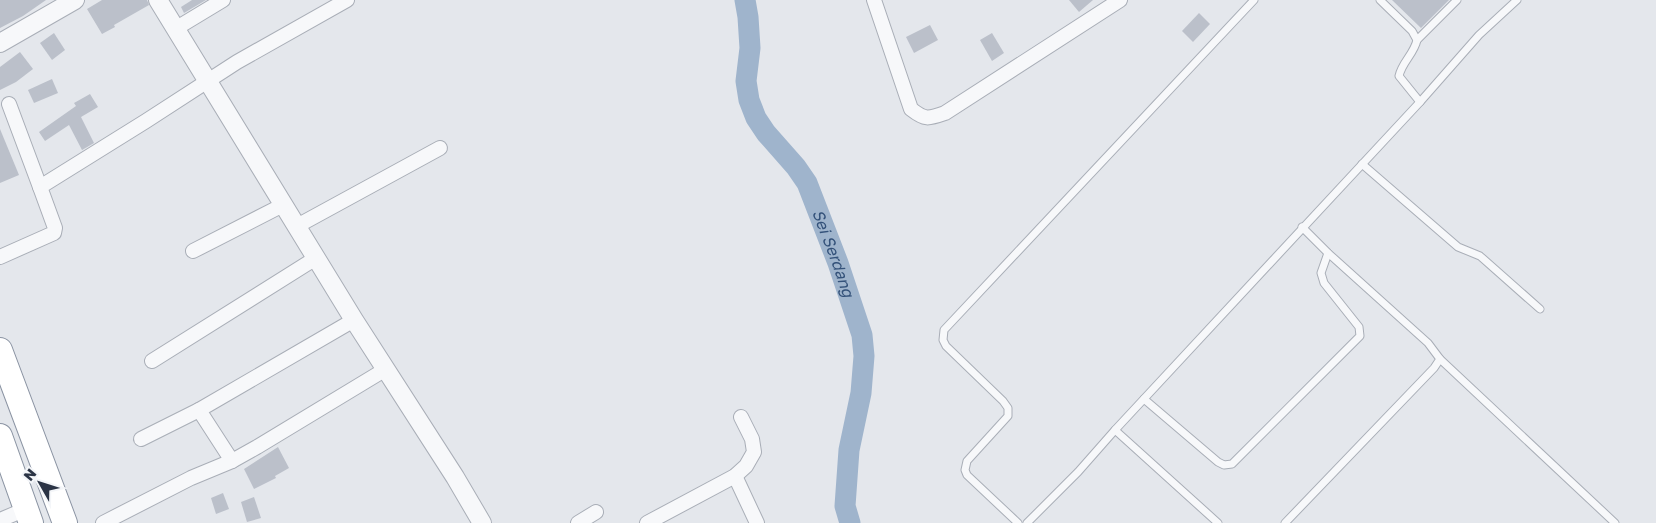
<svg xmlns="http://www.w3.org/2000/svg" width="1656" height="523" viewBox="0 0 1656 523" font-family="'Golos Text',sans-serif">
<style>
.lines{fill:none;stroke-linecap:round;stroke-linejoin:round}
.river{stroke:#9fb4cc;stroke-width:21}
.building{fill:#bbc0ca}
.service-casing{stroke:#a9aeb7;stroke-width:9}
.minor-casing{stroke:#a9aeb7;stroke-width:16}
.tertiary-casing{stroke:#a9aeb7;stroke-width:20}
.trunk-casing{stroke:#8b94a3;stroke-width:26}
.service{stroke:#f7f8fa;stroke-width:7}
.minor{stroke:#f7f8fa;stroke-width:14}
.tertiary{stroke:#f7f8fa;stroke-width:18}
.trunk{stroke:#fff;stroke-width:24}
.labels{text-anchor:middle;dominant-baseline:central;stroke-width:4;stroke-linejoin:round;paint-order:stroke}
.water-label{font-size:16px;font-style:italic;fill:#34527a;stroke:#f4f6f9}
</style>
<rect width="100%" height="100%" fill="#e4e7ec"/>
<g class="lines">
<path class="river" id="s1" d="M745,0L748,17L750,48L746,81L749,100L756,118L766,133L796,167L807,183L838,263L862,335L864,356L861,393L849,450L845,506L850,523"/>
</g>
<g class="building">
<polygon points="0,0 46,0 23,16 0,28"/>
<polygon points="102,0 147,0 149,5 114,25 115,27 102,34 87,9"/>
<polygon points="192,0 206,0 184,13 181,7"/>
<polygon points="1069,0 1093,0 1079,12"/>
<polygon points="1392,0 1449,0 1421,28"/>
<polygon points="1199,13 1210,24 1193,42 1182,31"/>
<polygon points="930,25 938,40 914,53 906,37"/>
<polygon points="54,33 65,50 52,60 40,43"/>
<polygon points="992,33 1004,53 992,61 980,40"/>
<polygon points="20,52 33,69 16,82 0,90 0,67"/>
<polygon points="52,79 58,93 34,103 28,90"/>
<polygon points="90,94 98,107 81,117 94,143 82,150 69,125 45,141 39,132 76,106 74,103"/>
<polygon points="0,129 19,175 0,183"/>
<polygon points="278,447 289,468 275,476 276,478 254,489 244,469"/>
<polygon points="223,493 229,509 216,514 211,498"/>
<polygon points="254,497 261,518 247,522 241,502"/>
</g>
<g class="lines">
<defs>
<g id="service">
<path d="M1380,0L1412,31L1417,40C1414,54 1402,62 1399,76L1420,102"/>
<polyline points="1417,40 1457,0"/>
<polyline points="1362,164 1458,247 1480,256 1540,309"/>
<polyline points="1440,359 1615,523"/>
<polyline points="1144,399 1218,462 1224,465 1232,464 1360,336 1359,327 1324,283 1321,273 1328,253"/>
<polyline points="1115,430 1218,523"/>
<polyline points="1018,523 967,475 965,470 967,461 1008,416 1008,408 1003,401 946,346 943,340 944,330 1254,0"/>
<polyline points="1027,523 1078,472 1115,430 1420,102 1479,35 1517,0"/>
<polyline points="1285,523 1434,368 1440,359 1428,343 1328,253 1302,227"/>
</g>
<g id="minor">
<path d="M874,0L911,109C925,120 928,119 945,113L1120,0"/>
<polyline points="175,29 223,0"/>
<polyline points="9,104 40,187"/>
<polyline points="297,226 440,148"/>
<polyline points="193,251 283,205"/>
<polyline points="0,257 54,233 55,228 40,187 146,121 237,62 347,0"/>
<polyline points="152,361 316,258"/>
<polyline points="141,439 199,410"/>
<polyline points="232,461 199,410 354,320"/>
<polyline points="735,476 757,523"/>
<polyline points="0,520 26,509"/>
<polyline points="103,523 191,478 232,461 257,447 386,369"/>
<polyline points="578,523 596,512"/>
<polyline points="647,523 735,476 746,466 754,452 752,439 741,417"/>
</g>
<g id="tertiary">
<polyline points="158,0 354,320 455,477 482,523"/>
<polyline points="0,43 75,0"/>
</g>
<g id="trunk">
<polyline points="0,350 65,523"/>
<polyline points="0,436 31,523"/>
</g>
</defs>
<use href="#service" class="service-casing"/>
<use href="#minor" class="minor-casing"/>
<use href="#tertiary" class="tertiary-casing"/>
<use href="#trunk" class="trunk-casing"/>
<use href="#service" class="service"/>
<use href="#minor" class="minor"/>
<use href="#tertiary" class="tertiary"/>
<use href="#trunk" class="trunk"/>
</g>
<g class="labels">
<g class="water-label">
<text stroke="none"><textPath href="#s1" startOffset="278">Sei Serdang</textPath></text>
</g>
</g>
<g transform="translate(40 483) rotate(309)" stroke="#f4f6f9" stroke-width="4" paint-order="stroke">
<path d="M0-4L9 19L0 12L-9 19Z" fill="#2b3445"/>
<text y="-8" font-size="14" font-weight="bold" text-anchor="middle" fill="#2b3445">N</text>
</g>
</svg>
